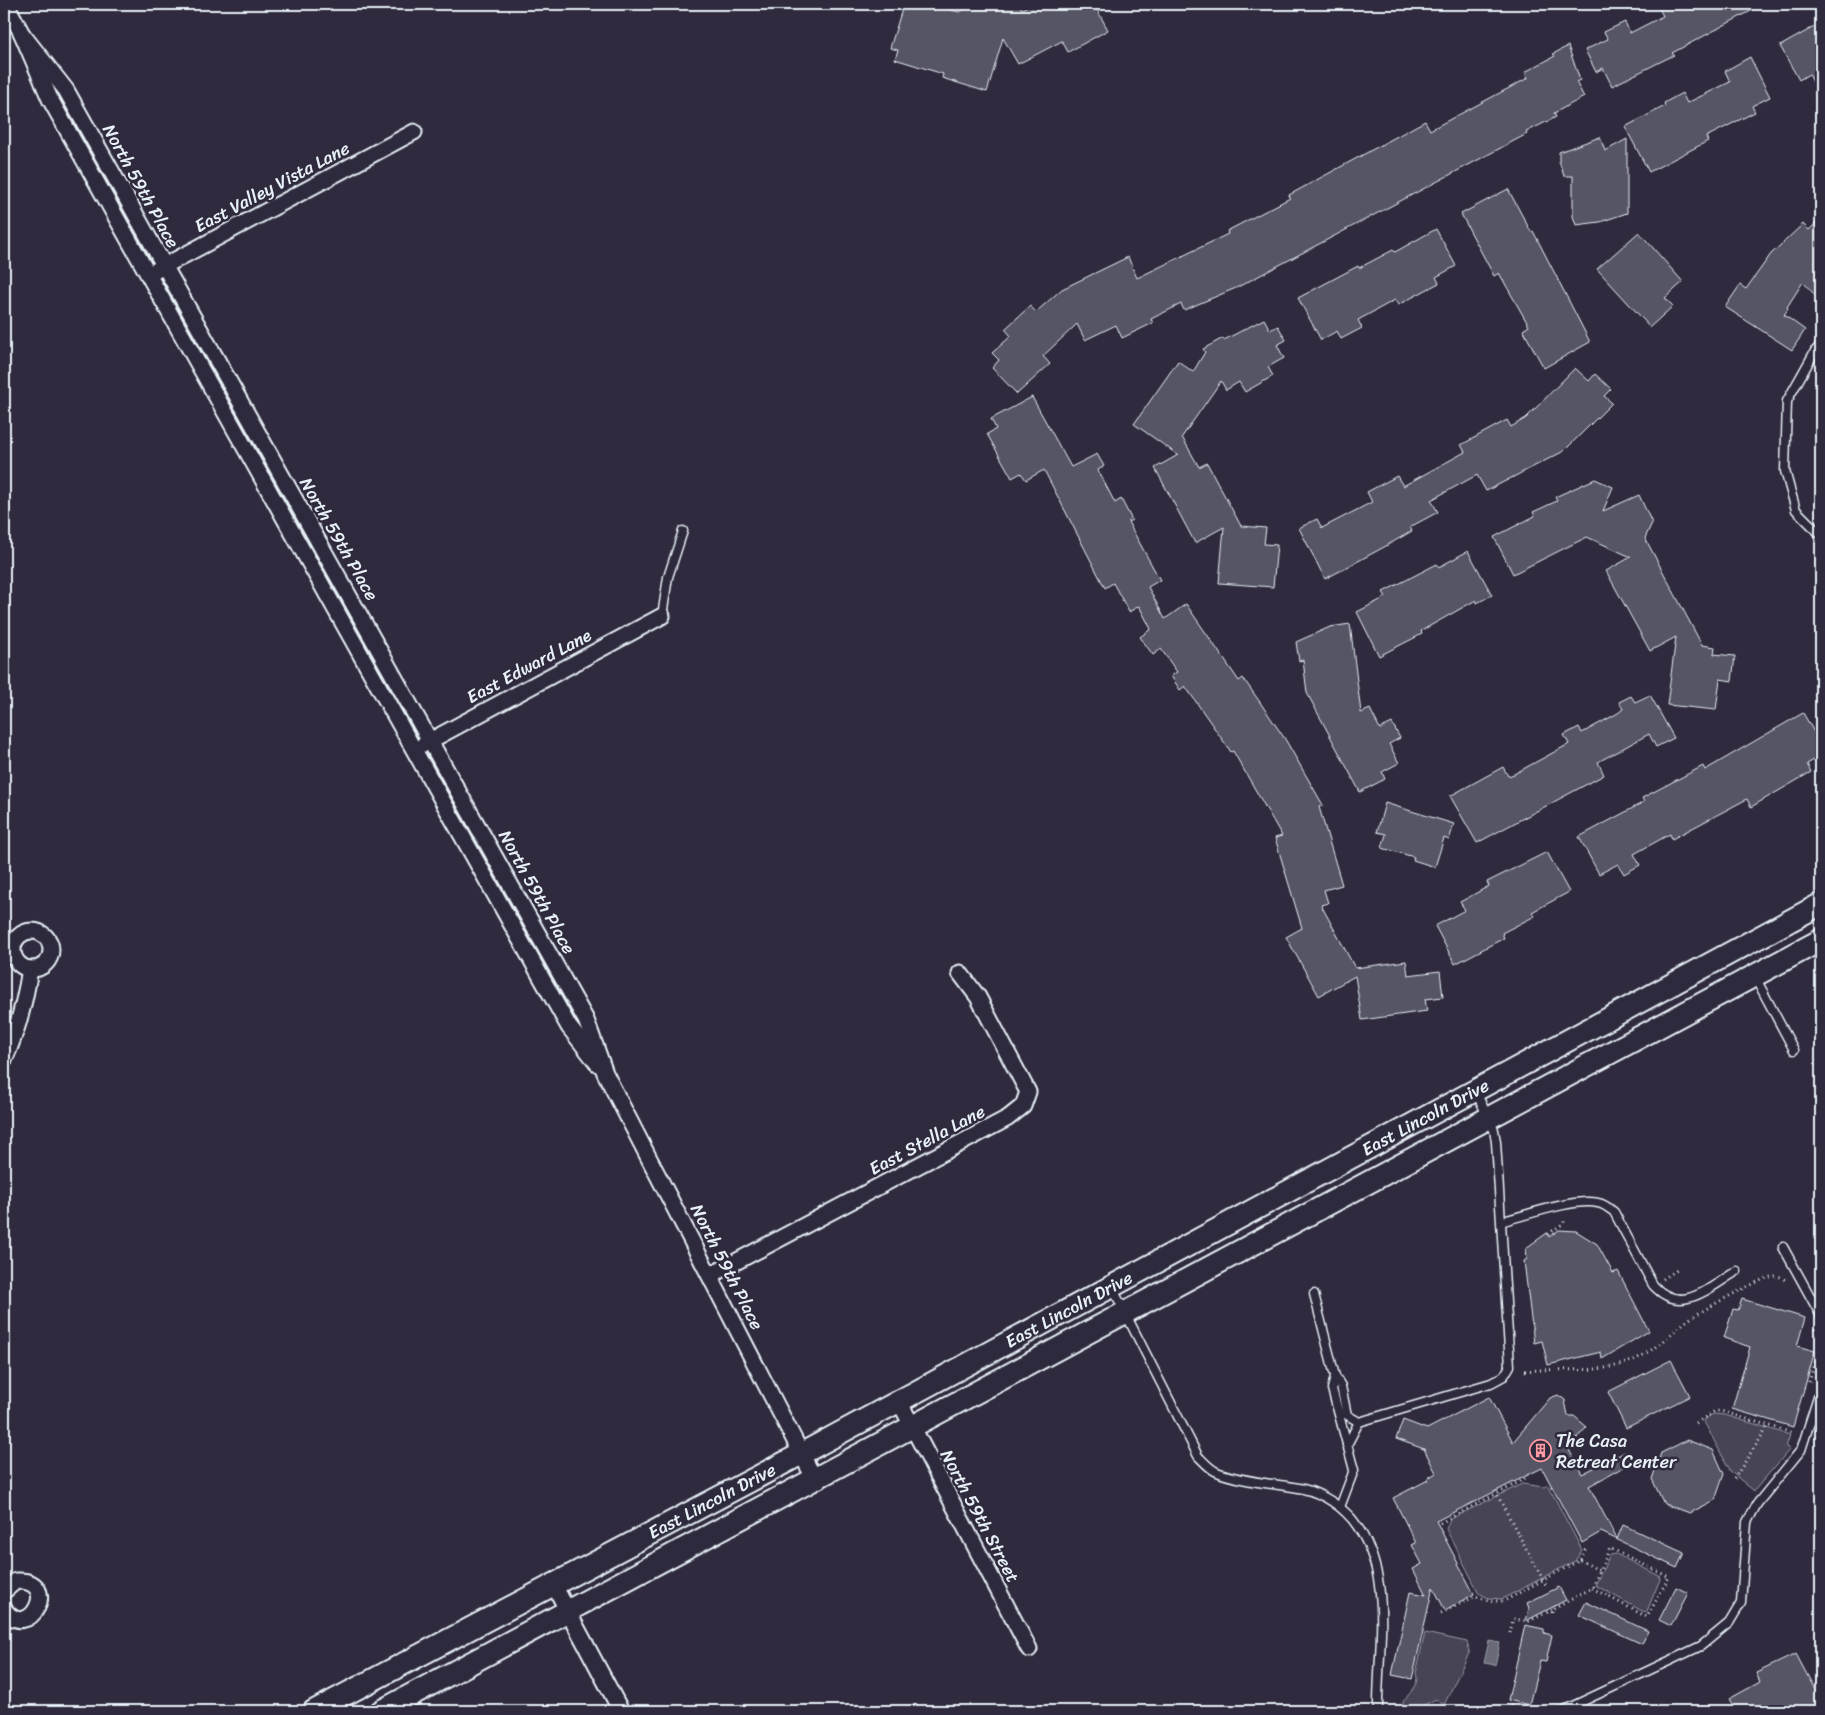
<svg xmlns="http://www.w3.org/2000/svg" width="1825" height="1715" viewBox="0 0 1825 1715" font-family="Sriracha,sans-serif">
<style>
.green{fill:#464455;stroke:#979aa6}
.water{fill:#696978;stroke:#9c9fab}
.building{fill:#575565;stroke:#e8f1f8}
.lines{fill:none;stroke-linecap:round;stroke-linejoin:round}
.lane-casing{stroke:#e8f1f8;stroke-width:11}
.street-casing{stroke:#e8f1f8;stroke-width:19}
.secondary-casing{stroke:#e8f1f8;stroke-width:25}
.path{stroke:#e8f1f8;stroke-width:3;stroke-dasharray:1 4;stroke-linecap:butt}
.lane{stroke:#2f2a3d;stroke-width:8}
.street{stroke:#2f2a3d;stroke-width:15}
.secondary{stroke:#2f2a3d;stroke-width:21}
.labels{text-anchor:middle;dominant-baseline:central;stroke-width:5;stroke-linejoin:round;paint-order:stroke}
.street-label{font-size:18px;fill:#e8f1f8;stroke:#2f2a3d}
.poi-label{font-size:18px;fill:#e8f1f8;stroke:#2f2a3d;text-anchor:start}
</style>
<rect width="100%" height="100%" fill="#2f2a3d"/>
<filter id="ink" filterUnits="userSpaceOnUse"><feTurbulence type="fractalNoise" baseFrequency=".02" numOctaves="2"/><feDisplacementMap in="SourceGraphic" scale="10" xChannelSelector="R" yChannelSelector="G"/><feConvolveMatrix kernelMatrix="1 2 1 2 8 2 1 2 1" color-interpolation-filters="sRGB"/></filter>
<g filter="url(#ink)">
<g class="green">
<polygon points="1713,1414 1725,1415 1790,1435 1786,1447 1790,1449 1754,1491 1731,1472 1703,1420"/>
<polygon points="1522,1484 1544,1487 1548,1485 1582,1550 1575,1561 1502,1599 1488,1598 1479,1593 1446,1529 1450,1519"/>
<polygon points="1616,1554 1661,1577 1647,1611 1644,1612 1595,1585 1610,1555"/>
<path d="M1425,1633L1467,1642L1470,1651L1444,1705L1436,1699L1412,1711H1404L1403,1701C1410,1693 1420,1684 1416,1673Z"/>
</g>
<polygon class="water" points="1489,1641 1500,1643 1495,1665 1484,1663"/>
<g class="building">
<polygon points="920,4 930,4 959,12 975,4 1019,4 1022,9 1031,4 1094,4 1108,30 1068,52 1062,41 1018,64 1003,38 987,92 942,78 943,74 895,59 898,50 890,48 903,6 918,9"/>
<polygon points="1657,4 1764,4 1672,53 1674,55 1612,86 1603,68 1596,72 1585,50 1608,39 1604,32 1625,22 1630,33 1663,16"/>
<polygon points="1821,23 1821,98 1809,74 1799,80 1780,46"/>
<polygon points="1568,46 1580,80 1576,82 1584,97 1554,113 1556,117 1526,132 1527,134 1236,288 1184,310 1181,304 1151,319 1153,323 1122,338 1116,325 1085,340 1077,324 1043,356 1050,364 1017,394 992,368 999,360 992,353 1011,336 1005,329 1030,306 1036,312 1062,289 1128,257 1137,278 1228,234 1227,231 1290,198 1289,195 1425,121 1430,130 1528,78 1525,72 1555,56 1553,54"/>
<polygon points="1750,57 1770,97 1752,106 1755,112 1706,137 1708,141 1649,172 1625,127 1665,106 1664,103 1682,93 1687,103 1730,82 1725,71"/>
<polygon points="1600,137 1605,151 1627,139 1627,213 1600,222 1576,225 1573,216 1573,176 1564,176 1559,161 1559,152"/>
<polygon points="1508,189 1531,232 1533,231 1590,342 1544,368 1523,330 1529,326 1499,273 1494,276 1461,214"/>
<polygon points="1821,218 1821,302 1803,282 1787,307 1788,309 1784,315 1805,330 1792,350 1725,307 1740,285 1746,289 1771,254 1803,224 1809,230"/>
<polygon points="1436,229 1456,266 1436,277 1439,283 1398,305 1395,300 1358,320 1362,328 1341,339 1337,331 1321,340 1298,298 1358,266 1359,268 1393,250 1395,252"/>
<polygon points="1639,232 1683,282 1665,298 1673,306 1650,327 1597,269"/>
<polygon points="1264,319 1270,330 1278,326 1286,340 1277,345 1284,358 1268,367 1273,376 1245,392 1239,382 1226,390 1221,381 1182,437 1199,467 1207,463 1241,526 1266,528 1264,544 1277,545 1273,587 1219,583 1224,527 1195,543 1155,468 1178,455 1134,424 1178,361 1193,372 1205,352 1203,349 1223,338 1224,340"/>
<polygon points="1575,368 1589,381 1595,374 1611,389 1604,396 1612,403 1564,451 1486,491 1477,475 1431,500 1438,512 1410,527 1412,531 1386,546 1325,579 1299,528 1317,519 1322,528 1372,502 1367,492 1397,476 1403,486 1465,452 1461,445 1507,420 1511,427 1526,418"/>
<polygon points="1032,397 1071,467 1097,454 1104,466 1098,470 1115,503 1121,499 1132,520 1128,522 1160,580 1148,587 1165,619 1186,604 1239,681 1243,678 1257,698 1285,739 1323,805 1319,807 1342,885 1324,890 1328,903 1321,905 1355,968 1406,961 1408,975 1440,971 1443,997 1425,999 1427,1011 1362,1020 1355,976 1319,996 1286,937 1302,928 1275,838 1282,836 1233,751 1231,752 1185,686 1180,690 1171,676 1177,672 1161,649 1153,655 1140,637 1151,629 1139,606 1129,612 1113,583 1105,588 1044,470 1026,480 1021,473 1012,478 987,434 996,429 991,419"/>
<polygon points="1595,479 1613,487 1603,511 1639,495 1652,523 1645,538 1702,645 1715,647 1714,654 1735,656 1732,681 1720,679 1716,710 1667,705 1676,637 1650,651 1606,571 1631,557 1587,537 1513,574 1494,537 1535,516 1533,512 1557,501 1555,497"/>
<polygon points="1468,551 1492,595 1477,603 1476,600 1421,631 1422,634 1379,656 1357,612 1386,597 1383,592 1437,564 1439,567"/>
<polygon points="1350,624 1361,713 1370,709 1380,729 1392,723 1400,738 1389,744 1399,763 1382,772 1385,779 1360,792 1307,693 1303,660 1299,661 1296,642 1330,627"/>
<polygon points="1650,695 1674,738 1656,747 1649,734 1598,762 1604,775 1477,843 1450,796 1503,767 1508,776 1514,774 1569,744 1564,735 1579,727 1582,733 1618,713 1623,709 1619,702 1631,696 1635,702"/>
<polygon points="1803,713 1821,744 1821,756 1807,764 1811,772 1751,807 1747,799 1672,839 1670,834 1634,854 1640,865 1624,874 1618,864 1599,874 1579,837 1644,802 1642,798 1703,766 1705,770"/>
<polygon points="1385,803 1454,824 1449,840 1444,838 1435,867 1413,860 1414,857 1382,848 1386,834 1377,832"/>
<polygon points="1547,852 1569,892 1532,912 1535,916 1502,933 1504,938 1455,964 1435,926 1465,910 1460,902 1489,886 1487,882"/>
<polygon points="1559,1230 1576,1231 1597,1244 1613,1273 1618,1271 1649,1331 1602,1359 1601,1352 1548,1365 1542,1341 1534,1343 1524,1261 1527,1259 1526,1248 1547,1233 1549,1237"/>
<polygon points="1742,1299 1805,1318 1797,1346 1815,1351 1793,1427 1732,1409 1750,1347 1724,1338 1733,1309 1738,1310"/>
<polygon points="1671,1360 1690,1396 1626,1428 1608,1392"/>
<polygon points="1558,1395 1565,1400 1568,1416 1574,1416 1587,1427 1568,1448 1582,1474 1625,1452 1631,1463 1589,1486 1617,1539 1623,1525 1684,1553 1677,1568 1601,1532 1582,1543 1542,1468 1436,1521 1474,1594 1445,1610 1433,1587 1412,1679 1392,1675 1410,1592 1426,1595 1413,1569 1422,1564 1412,1545 1416,1543 1393,1498 1428,1480 1428,1478 1436,1473 1424,1449 1396,1439 1403,1420 1427,1429 1489,1397 1513,1442 1550,1398"/>
<polygon points="1687,1440 1713,1450 1724,1474 1715,1500 1690,1513 1664,1504 1652,1479 1661,1453"/>
<polygon points="1559,1587 1566,1600 1526,1621 1529,1608 1527,1603"/>
<polygon points="1676,1587 1688,1593 1671,1626 1659,1620"/>
<polygon points="1586,1602 1648,1631 1642,1644 1579,1615"/>
<polygon points="1525,1625 1544,1629 1544,1633 1552,1635 1546,1662 1540,1661 1529,1705 1508,1700"/>
<polygon points="1796,1654 1821,1701 1821,1711 1736,1711 1729,1699 1760,1682 1756,1673"/>
</g>
<g class="lines">
<defs>
<g id="lane">
<polyline points="1821,345 1815,351 1787,401 1785,471 1796,510 1821,535"/>
<polyline points="662,616 668,577 683,531"/>
<polyline points="1755,977 1794,1050"/>
<path d="M1503,1221C1527,1215 1574,1198 1598,1203C1604,1204 1609,1208 1614,1212L1653,1285C1681,1316 1708,1288 1737,1271"/>
<polyline points="1783,1247 1821,1316"/>
<path d="M1113,1289L1198,1456C1203,1461 1209,1468 1215,1471C1233,1480 1273,1484 1293,1487C1316,1490 1337,1502 1352,1519C1396,1574 1377,1647 1378,1711"/>
<polyline points="1314,1294 1335,1376"/>
<polyline points="1347,1445 1359,1422"/>
<polyline points="1340,1507 1354,1470 1332,1389 1335,1376 1341,1386 1347,1415 1359,1422 1491,1383 1504,1376 1510,1366 1496,1142 1494,1130 1476,1092"/>
<polyline points="1562,1711 1701,1646 1729,1623 1741,1603 1747,1522 1757,1504 1801,1450 1821,1388"/>
</g>
<g id="street">
<polyline points="6,4 22,34 50,99 569,1027 598,1064"/>
<polyline points="22,34 66,90 586,1020 605,1073 815,1480"/>
<polyline points="155,271 414,132"/>
<polyline points="424,744 662,616"/>
<circle cx="32" cy="950" r="19"/>
<path d="M4,1060C18,1031 25,1001 30,969"/>
<polyline points="711,1275 1008,1118 1023,1106 1028,1092 978,997 960,973"/>
<polyline points="899,1401 1029,1649"/>
<polyline points="554,1585 621,1711"/>
<path d="M4,1591L16,1581C63,1578 29,1645 4,1609"/>
</g>
<g id="secondary">
<path id="s1" d="M314,1711L801,1454L1821,904"/>
<polyline points="381,1711 1821,940"/>
</g>
</defs>
<use href="#lane" class="lane-casing"/>
<use href="#street" class="street-casing"/>
<use href="#secondary" class="secondary-casing"/>
<g class="path">
<polyline points="1548,1234 1564,1223 1564,1218"/>
<polyline points="1663,1279 1677,1270"/>
<path d="M1525,1371C1574,1366 1616,1380 1659,1344C1671,1335 1681,1324 1694,1316C1707,1308 1765,1275 1776,1276C1780,1276 1783,1279 1787,1281"/>
<polyline points="1809,1382 1821,1345 1820,1339 1814,1326"/>
<polyline points="1696,1423 1715,1411 1721,1411 1793,1433"/>
<polyline points="1734,1479 1768,1426"/>
<polyline points="1495,1491 1546,1585"/>
<polyline points="1440,1523 1527,1478"/>
<polyline points="1580,1560 1600,1571"/>
<polyline points="1441,1613 1476,1596 1490,1601 1504,1601 1580,1560 1586,1548"/>
<polyline points="1552,1613 1552,1610 1592,1588 1610,1548 1669,1577 1647,1617 1592,1588"/>
<polyline points="1510,1633 1513,1619 1529,1621 1552,1610"/>
<polyline points="1510,1711 1512,1703"/>
</g>
<use href="#lane" class="lane"/>
<use href="#street" class="street"/>
<use href="#secondary" class="secondary"/>
</g>
</g>
<defs>
<symbol id="building-ring" viewBox="-11 -11 22 22"><circle r="9.5" fill="#2f2a3d" stroke="#ff9aa2" stroke-width="1.5"/><path d="M-4-6H4V6H1V3H-1V6H-4ZM-2.5-4.3h1.7v1.8h-1.7ZM.8-4.3h1.7v1.8H.8ZM-2.5-1h1.7V.8h-1.7ZM.8-1h1.7V.8H.8Z" fill="#ff9aa2"/></symbol>
</defs>
<g fill-rule="evenodd">
<use href="#building-ring" x="1528" y="1438" width="25" height="25"/>
</g>
<g class="labels">
<g class="street-label">
<text transform="translate(141 186) rotate(61)">North 59th Place</text>
<text transform="translate(272 187) rotate(-28)">East Valley Vista Lane</text>
<text transform="translate(339 539) rotate(60)">North 59th Place</text>
<text transform="translate(529 666) rotate(-28)">East Edward Lane</text>
<text transform="translate(537 892) rotate(61)">North 59th Place</text>
<text stroke="none"><textPath href="#s1" startOffset="1260">East Lincoln Drive</textPath></text>
<text transform="translate(927 1140) rotate(-28)">East Stella Lane</text>
<text transform="translate(727 1267) rotate(63)">North 59th Place</text>
<text stroke="none"><textPath href="#s1" startOffset="855">East Lincoln Drive</textPath></text>
<text stroke="none"><textPath href="#s1" startOffset="450">East Lincoln Drive</textPath></text>
<text transform="translate(980 1516) rotate(62)">North 59th Street</text>
</g>
<g class="poi-label">
<text x="1556" y="1441">The Casa<tspan x="1556" dy="21">Retreat Center</tspan></text>
</g>
</g>
<rect width="1825" height="1715" fill="none" stroke="#2f2a3d" stroke-width="20"/>
<rect x="10" y="10" width="1805" height="1695" fill="none" stroke="#e8f1f8" stroke-width="2" filter="url(#ink)"/>
</svg>
